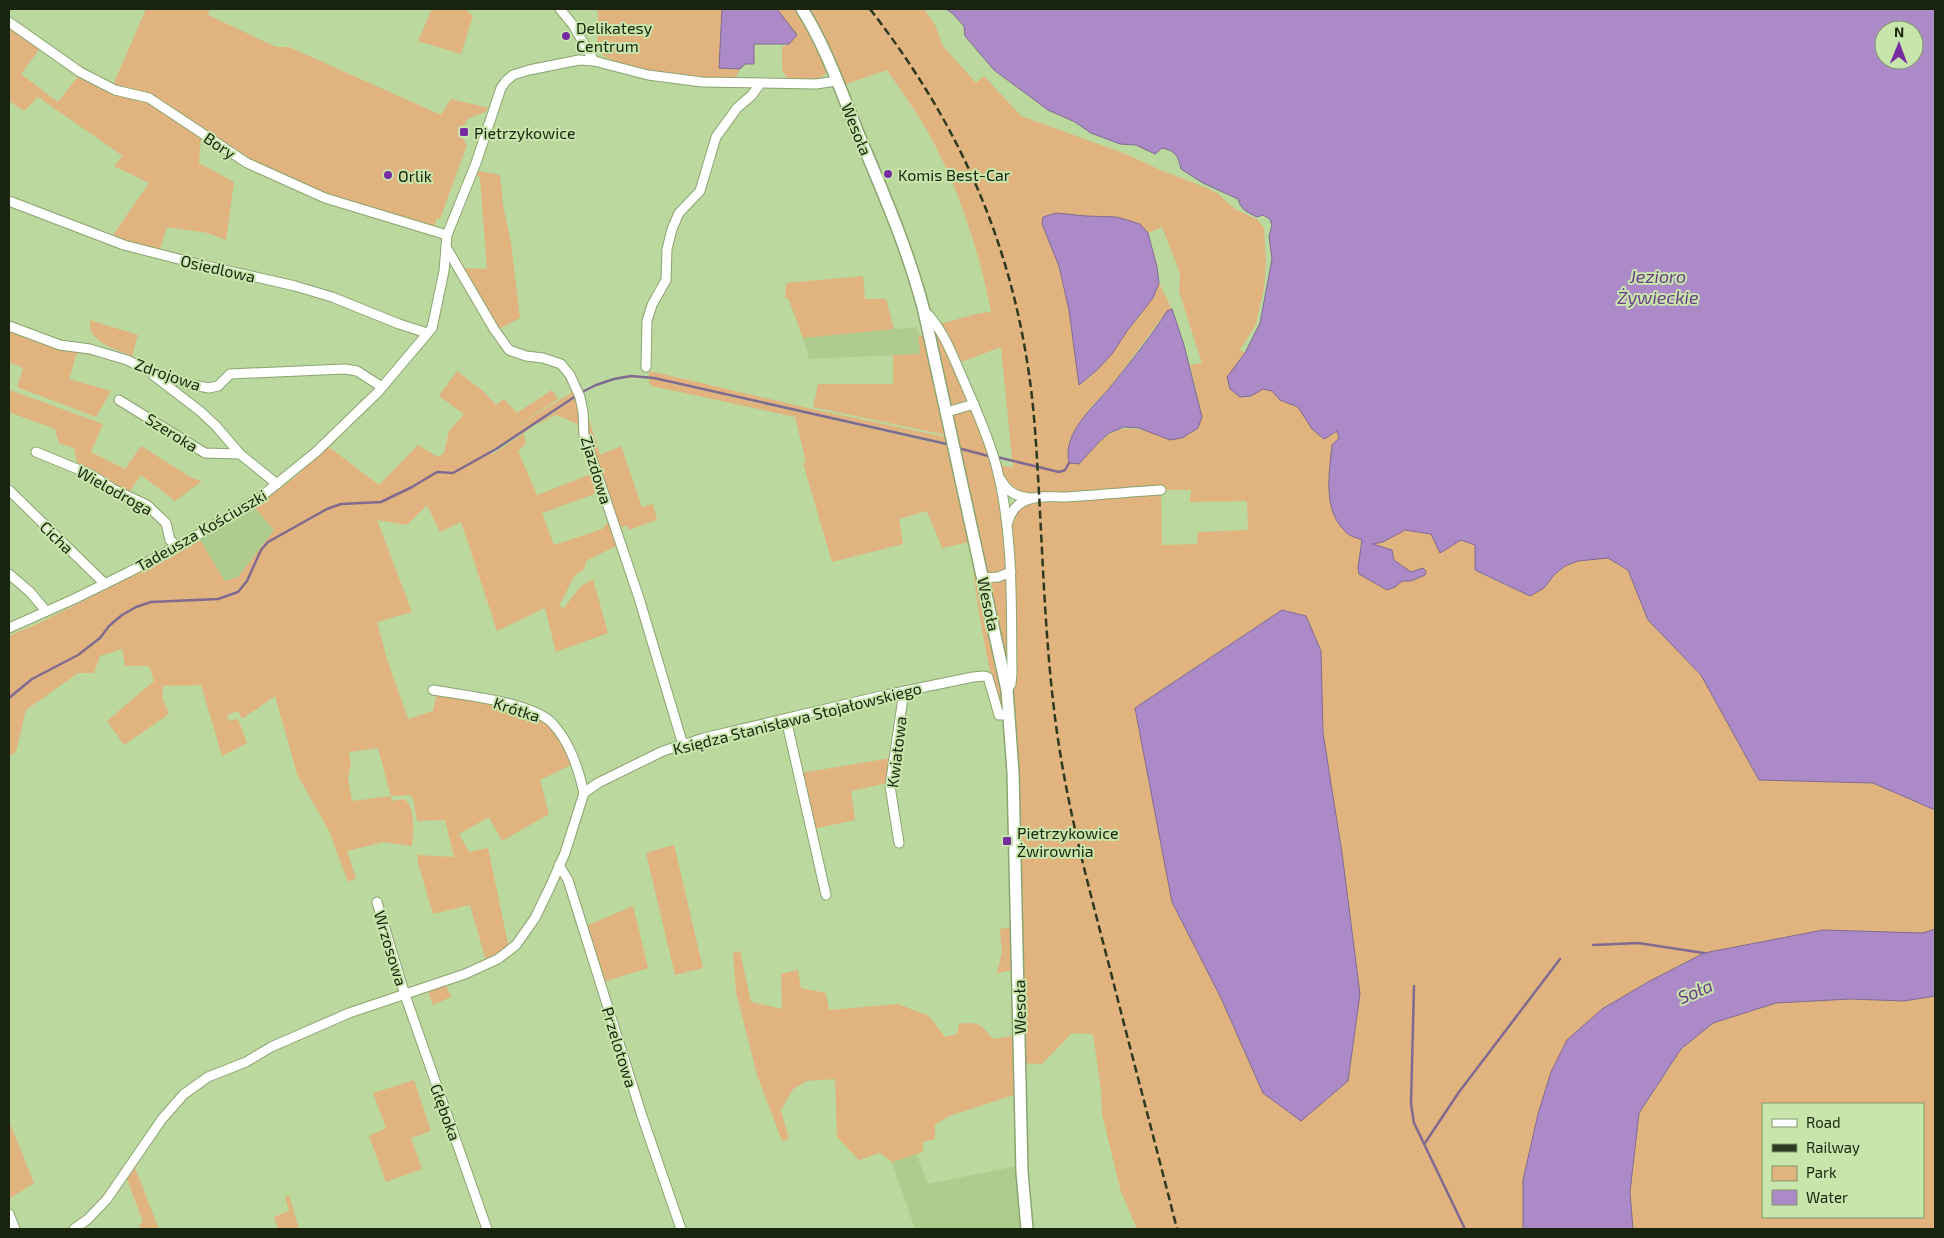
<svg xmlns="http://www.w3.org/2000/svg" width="1944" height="1238" viewBox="0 0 1944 1238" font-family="'Exo 2',sans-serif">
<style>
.built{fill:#adcc8d}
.green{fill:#e1b37f;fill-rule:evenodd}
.water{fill:#ac8ac7;stroke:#806b90;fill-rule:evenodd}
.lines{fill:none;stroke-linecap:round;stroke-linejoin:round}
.stream{stroke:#806b90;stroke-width:2.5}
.minor-casing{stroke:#8aa56f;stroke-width:11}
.major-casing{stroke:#8aa56f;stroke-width:14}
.minor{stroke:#fff;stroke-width:9}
.major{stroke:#fff;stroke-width:11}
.rail{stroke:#2d3a20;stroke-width:2.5;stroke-dasharray:8 4;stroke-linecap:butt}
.poi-dot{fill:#752da0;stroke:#c8e5ab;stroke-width:2}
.labels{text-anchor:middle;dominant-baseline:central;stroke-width:4;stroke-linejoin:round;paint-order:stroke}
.poi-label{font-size:16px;fill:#19240e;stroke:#c8e5ab;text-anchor:start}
.street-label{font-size:16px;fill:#19240e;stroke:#c8e5ab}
.water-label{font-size:18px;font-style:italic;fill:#693d88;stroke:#c8e5ab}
</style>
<rect width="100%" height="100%" fill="#bbd89f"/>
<g class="built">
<polygon points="917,327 920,354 809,359 803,338"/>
<polygon points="255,508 275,530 238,577 225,582 200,540"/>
<polygon points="916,1154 928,1184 1017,1166 1021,1229 915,1229 892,1162"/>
</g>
<g class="green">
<polygon points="146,9 210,9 208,15 276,47 289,47 441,115 451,99 489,108 485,112 467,119 461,135 467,145 440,219 437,218 434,227 325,194 266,169 164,102 148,94 113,85"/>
<polygon points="432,9 465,9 473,16 461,54 418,41"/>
<path d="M598,9H722L719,68L740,69L735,79C702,78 620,74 597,50Z"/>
<polygon points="777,9 795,9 806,24 826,69 826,73 820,79 788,80 782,70 782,47 789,44 796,35"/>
<path d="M802,9H924L935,25L943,46L976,83L984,76L1021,116L1126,154L1160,170L1197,184L1217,193L1235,209L1258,220L1264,228L1266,263L1264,288L1256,324L1240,350L1245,353L1227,377L1230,389L1240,397L1251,396L1263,389L1272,391L1280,400L1298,407L1312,429L1324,439L1337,431L1339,439L1349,535L1362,540L1358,567L1395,587L1402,581H1411L1419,571L1411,572L1372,543C1385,541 1395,532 1405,530C1418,528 1463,540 1476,545L1475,571L1530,596L1544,588L1554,575L1565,566L1578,561L1608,558L1628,570L1648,620L1701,675L1759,780L1873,783L1935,810V929L1923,933L1823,930L1704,953L1648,982L1602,1009L1538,1114L1523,1180V1229H1137L1121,1192L1102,1114L1101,1089L1093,1034L1072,1033L1042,1064L1022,1063L1009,715L924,311L937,325L980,313L991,312C980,252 955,176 923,124C912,105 899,88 887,70L843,85ZM1070,214L1140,224L1148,233L1162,227L1180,273L1179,292L1202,363L1190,365L1196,388L1154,433C1122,424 1110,428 1089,454L1067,453L1079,426L1091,407L1111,386L1167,311L1172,309L1159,283C1152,302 1140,315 1127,331C1112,350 1101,372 1079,385L1069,310L1059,266L1042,224ZM1001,347L1013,468L996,464L956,364ZM1003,485L1022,497L1006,525ZM1161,490H1191L1190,502L1247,501L1248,530L1198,532L1197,544L1162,545L1161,495L1067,501ZM1321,651L1323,733L1342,853L1360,994L1263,1093L1221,998Z"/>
<polygon points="9,25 40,48 21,74 58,102 79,75 107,90 152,103 170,114 201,138 199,163 234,182 226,240 208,233 167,227 159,252 111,238 149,183 114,166 123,156 38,97 24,111 9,101"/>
<polygon points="478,171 500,175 503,205 511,243 520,318 497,330 459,268 487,269 480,178 479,176 476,177"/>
<polygon points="863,276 865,299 886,299 894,329 803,338 788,298 785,298 786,283"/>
<path d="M90,320L138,335L132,356C120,351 103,346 94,336C90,332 90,325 90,320Z"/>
<polygon points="9,330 90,351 107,358 77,353 69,379 111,391 96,417 17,387 23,368 9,362"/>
<polygon points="918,335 924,336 946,435 813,407 818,384 893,384 893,355 920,354"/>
<path d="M457,371L483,391L496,405L504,399L517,413L552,390L558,399L506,433L574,391L576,395L490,452L493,454L577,397L580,420L578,424L556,415L523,432L526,443L518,451L537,495L594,473L600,492L542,513L554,545L602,529L610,520L617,544L616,546L586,561L584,569L575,575L559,606L564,608L580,587L593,579L608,633L556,652L545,608L497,631L461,522L440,532L427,505L407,525L377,520L412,612L377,622L387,659L408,719L433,711L437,693C469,698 523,702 548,722C561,732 567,749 573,764L540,780L549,814L502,841L489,817L459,834L469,852L488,848L509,948L486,961L470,905L433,914L418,863L417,853L419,855L454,857L445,820L417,821L413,798L410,795L391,796L392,801L404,799C416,806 413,835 412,846L384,842L347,851L356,878L348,882L329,831L297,774L275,696L242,719L238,711L227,715L229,721L238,719L247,743L222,756L201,685L163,686L162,697L169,714L124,745L107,721L154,681L149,666H125L122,649L100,656L94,673H78L26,710L16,752L9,756V636L39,623L175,555L200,540L225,581L238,577L274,530L255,508L291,480L329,447L379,485L418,445L438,457L444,453L449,431L464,414L439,396ZM378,748L391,796L352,801L348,777L351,764L349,752Z"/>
<polygon points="650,371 812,409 946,437 947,443 648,376"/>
<polygon points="649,378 948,446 969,542 942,548 927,511 899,519 903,544 832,562 803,463 806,462 795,417 652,386 649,383"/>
<polygon points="10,390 103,424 91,452 125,469 141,446 192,478 202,481 175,501 141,475 128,494 78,466 74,448 59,443 55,429 9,412"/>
<polygon points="585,419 589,419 600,455 621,446 642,507 653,504 657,520 628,530 627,525 618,529 586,434"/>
<path d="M971,550L995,654L1004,710L1003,711H1000C985,657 977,605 971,550Z"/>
<polygon points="891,758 888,783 851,791 855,820 813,829 801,773"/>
<polygon points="674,845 703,968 675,975 646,853"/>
<polygon points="633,906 648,968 603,982 586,926"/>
<polygon points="1012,927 1013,970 997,973 1002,952 1000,929"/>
<path d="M740,951L751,1002L782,1009L781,974L798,970L801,988L826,993L829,1010L898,1004L929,1016L945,1037L957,1034L959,1024C978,1021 981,1025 993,1039L1013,1036L1014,1095L949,1116L935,1125V1139L923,1142V1152L892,1162L880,1153L859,1160L837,1137L835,1079L807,1081L793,1089L781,1110L789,1139L782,1141L757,1075L736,992L733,953Z"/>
<polygon points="446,985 451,997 433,1005 428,992"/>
<path d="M1935,996V1229H1633L1630,1192L1639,1113L1681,1049L1713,1023L1776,1003L1850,999L1904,1001ZM1763,1104H1923V1217H1763Z"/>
<polygon points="414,1080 431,1131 411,1138 422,1169 386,1182 369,1136 386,1128 373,1093"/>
<polygon points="9,1121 34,1183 9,1199"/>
<polygon points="135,1168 159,1229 140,1229 139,1225 143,1222 127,1179"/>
<polygon points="289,1195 299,1229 278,1229 274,1217 289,1211 285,1197"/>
</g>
<g class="water">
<polygon points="722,9 777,9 797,35 789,44 754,44 754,64 745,64 740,69 719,68"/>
<path d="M946,9H1935V810L1873,783L1759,780L1701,675L1648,620L1628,570L1608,558L1578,561L1565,566L1554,575L1544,588L1530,596L1475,570V545L1461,540L1440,553L1431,534L1405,530L1383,542L1373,544L1392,550L1394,560L1411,572L1423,568L1426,571L1425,575L1411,581H1402L1395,587L1387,590L1359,574L1358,567L1362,540C1358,538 1352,537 1348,534C1322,512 1329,476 1332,445L1339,438L1337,431L1324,439L1312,429L1298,407L1280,400L1272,391L1263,389L1251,396L1240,397L1230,389L1227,377L1245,353L1260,323L1272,259L1269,236L1272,226L1270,219L1263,215L1257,217C1247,212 1241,210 1238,199L1203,183L1181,169C1178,156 1176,151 1162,148L1155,154L1136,145L1120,144L1091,133L1075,122L1048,110L994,70L965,36L964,26L952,13ZM1884,30H1914V60H1884Z"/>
<polygon points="1056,213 1086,216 1117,217 1140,224 1148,233 1157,267 1159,283 1153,298 1127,331 1112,354 1097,370 1079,385 1069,310 1059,266 1042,224 1043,217"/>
<path d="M1172,309L1184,345L1202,417L1198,428L1182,438L1170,440L1139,428L1124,427L1109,433L1099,442L1079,464L1069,463C1062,432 1094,407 1112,385C1131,361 1151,337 1167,311Z"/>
<polygon points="1282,610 1306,616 1321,651 1323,733 1342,853 1360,994 1348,1081 1301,1121 1263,1093 1221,998 1172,902 1135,708"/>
<polygon points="1935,929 1935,996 1904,1001 1850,999 1776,1003 1713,1023 1681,1049 1639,1113 1630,1192 1633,1229 1523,1229 1523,1180 1538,1114 1551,1072 1567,1040 1602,1009 1648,982 1704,953 1823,930 1923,933"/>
</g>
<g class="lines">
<g class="stream">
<polyline points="958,448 992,457"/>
<polyline points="997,457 1059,472 1065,470 1069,463"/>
<polyline points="9,698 32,679 78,655 100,638 109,626 122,615 136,607 151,602 218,599 238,592 247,581 261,550 268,542 327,509 341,504 381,502 412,487 437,472 453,473 496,449 582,392 596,385 614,379 631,376 654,378 951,445"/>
<polyline points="1593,945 1638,943 1704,953"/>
<polyline points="1414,986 1411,1104 1414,1123 1465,1229"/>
<polyline points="1425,1143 1459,1092 1560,959"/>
</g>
<defs>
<g id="minor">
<polyline points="560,9 573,25 594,61"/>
<polyline points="9,22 80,72 115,90 149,98 247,163 325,198 447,235"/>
<polyline points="9,201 124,245 198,264 295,286 332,297 399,324 427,333"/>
<polyline points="446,247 494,329 509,350 526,356 543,358 561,364 570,375 580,397 583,412 584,435 639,598 683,745"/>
<path d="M924,311C941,325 953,356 962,377C974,405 988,435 996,465C1014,533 1011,604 1012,673L1011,684L1007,690"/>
<polyline points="9,326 60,345 90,349 127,360 143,368 188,384 209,388 218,386 230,374 345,369 357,371 382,387"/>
<polyline points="646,367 647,321 652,305 666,280 667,249 672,229 679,213 700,191 716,137 737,108 752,95 760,84"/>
<polyline points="153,375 200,411 216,426 240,454"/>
<polyline points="119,400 205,453 240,454 277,484"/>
<polyline points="947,412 974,404"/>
<polyline points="36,452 92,475 113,489 147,505 166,523 170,540 177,546"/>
<path d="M1001,480C1008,493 1018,497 1031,498"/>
<polyline points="9,490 105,584"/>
<path d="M1008,522C1010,513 1017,503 1027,500C1039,495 1052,497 1065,497C1097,495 1129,492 1161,490"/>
<polyline points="9,574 30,592 46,611"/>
<polyline points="984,578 998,577 1011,572"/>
<polyline points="9,628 74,599 129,572 194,537 258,499 316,452 378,392 432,328 444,271 447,235 476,163 501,88 506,81 513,75 529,70 579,60 594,61 648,75 702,82 816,84 837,81"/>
<path d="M433,690C462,695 532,702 552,723C570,742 578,768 584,793"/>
<polyline points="786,719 826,895"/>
<polyline points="899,843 890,786 904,691"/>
<polyline points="559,865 568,880 642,1116 681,1229"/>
<polyline points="377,902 405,995 487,1229"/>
<polyline points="9,1214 15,1229"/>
<polyline points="74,1229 88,1219 107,1199 162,1119 184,1094 208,1077 246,1062 271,1047 349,1013 465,974 498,959 516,945 535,918 550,887 565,853 584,793 598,783 663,751 704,738 881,696 973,677 984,676 988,677 999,715 1009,715"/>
</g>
<path id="major" d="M802,9C826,47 841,91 858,133C883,192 908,249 924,311L1007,690L1013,772L1022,1172L1027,1229"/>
</defs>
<use href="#minor" class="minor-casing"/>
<use href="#major" class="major-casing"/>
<use href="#minor" class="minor"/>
<use href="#major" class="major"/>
<path class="rail" d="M870,9C956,120 1009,235 1029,374C1034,408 1036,442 1038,476C1043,559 1045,643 1056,725C1067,808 1089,888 1110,969C1132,1056 1155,1142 1177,1229"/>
</g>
<g class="poi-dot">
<circle cx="566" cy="36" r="5"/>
<rect x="459" y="127" width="10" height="10" rx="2.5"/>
<circle cx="888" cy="174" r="5"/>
<circle cx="388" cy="175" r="5"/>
<rect x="1002" y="836" width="10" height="10" rx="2.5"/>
</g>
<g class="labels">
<g class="poi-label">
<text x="576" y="27">Delikatesy<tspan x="576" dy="18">Centrum</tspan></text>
<text x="474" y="132">Pietrzykowice</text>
<text x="898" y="174">Komis Best-Car</text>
<text x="398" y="175">Orlik</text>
<text x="1017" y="832">Pietrzykowice<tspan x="1017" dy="18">Żwirownia</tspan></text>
</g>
<g class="street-label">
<text transform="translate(857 129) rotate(68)">Wesoła</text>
<text transform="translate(220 145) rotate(34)">Bory</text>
<text transform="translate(218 268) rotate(13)">Osiedlowa</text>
<text transform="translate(168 374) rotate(19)">Zdrojowa</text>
<text transform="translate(172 432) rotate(32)">Szeroka</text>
<text transform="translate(597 470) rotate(73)">Zjazdowa</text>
<text transform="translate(115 490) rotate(29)">Wielodroga</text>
<text transform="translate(201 530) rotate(-30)">Tadeusza Kościuszki</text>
<text transform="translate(57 537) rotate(44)">Cicha</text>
<text transform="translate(989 604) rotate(78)">Wesoła</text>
<text transform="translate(517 709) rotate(18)">Krótka</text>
<text transform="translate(797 718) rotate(-14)">Księdza Stanisława Stojałowskiego</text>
<text transform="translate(896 752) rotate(-83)">Kwiatowa</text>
<text transform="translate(391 948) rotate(73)">Wrzosowa</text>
<text transform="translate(1019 1007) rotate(-91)">Wesoła</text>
<text transform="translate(620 1047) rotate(73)">Przelotowa</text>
<text transform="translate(446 1112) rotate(70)">Głęboka</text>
</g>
<g class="water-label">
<text x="1658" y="276">Jezioro<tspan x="1658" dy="21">Żywieckie</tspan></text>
<text transform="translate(1695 991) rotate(-23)">Soła</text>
</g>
</g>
<rect width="1944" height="1238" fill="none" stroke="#19240e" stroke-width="20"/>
<rect x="1762" y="1103" width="162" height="115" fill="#c8e5ab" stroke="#82986c"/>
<rect x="1772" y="1119" width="25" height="8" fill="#ffffff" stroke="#82986c"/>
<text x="1806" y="1128" font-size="15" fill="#19240e">Road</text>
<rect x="1772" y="1144" width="25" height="8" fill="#2d3a20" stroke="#82986c"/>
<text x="1806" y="1153" font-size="15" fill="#19240e">Railway</text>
<rect x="1772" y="1166" width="25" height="15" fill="#e1b37f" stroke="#82986c"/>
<text x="1806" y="1178" font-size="15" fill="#19240e">Park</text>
<rect x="1772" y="1190" width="25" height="15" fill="#ac8ac7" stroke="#82986c"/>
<text x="1806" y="1203" font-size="15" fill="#19240e">Water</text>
<g transform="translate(1899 45) rotate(1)"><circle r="24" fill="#c8e5ab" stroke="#82986c"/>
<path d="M0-4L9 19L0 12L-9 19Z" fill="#752da0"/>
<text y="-8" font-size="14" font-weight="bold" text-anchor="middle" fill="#19240e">N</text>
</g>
</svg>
